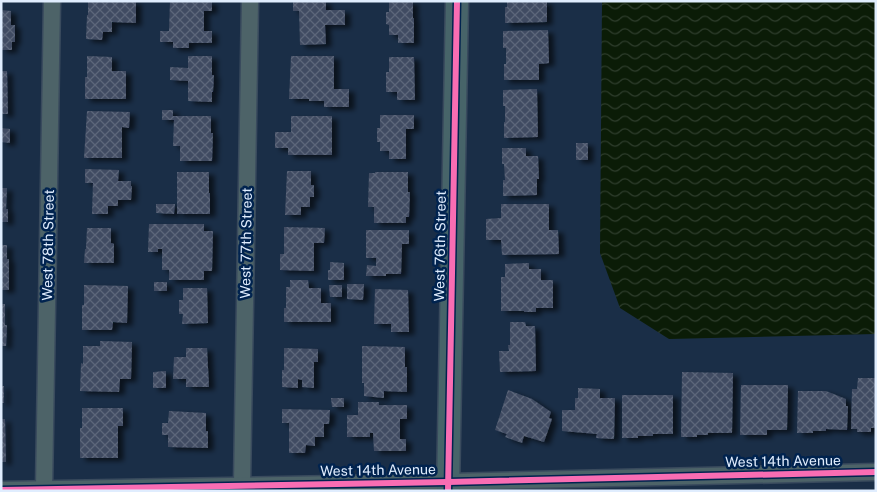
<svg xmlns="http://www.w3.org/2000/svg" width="877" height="492" viewBox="0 0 877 492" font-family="'Public Sans',sans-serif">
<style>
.water{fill:url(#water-waves)}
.building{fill:url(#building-cross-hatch);filter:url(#shadow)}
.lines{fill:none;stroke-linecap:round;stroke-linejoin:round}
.street-casing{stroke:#394a5d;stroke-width:19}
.secondary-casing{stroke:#394a5d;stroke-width:25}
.street{stroke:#4d6368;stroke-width:16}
.secondary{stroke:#476469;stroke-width:22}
.cycleway-casing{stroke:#00234f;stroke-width:9}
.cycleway{stroke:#f96db3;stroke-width:6}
.labels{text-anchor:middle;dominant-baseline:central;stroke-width:5;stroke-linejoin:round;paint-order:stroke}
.street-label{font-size:14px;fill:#e0edfe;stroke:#00234f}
</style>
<defs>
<pattern id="water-waves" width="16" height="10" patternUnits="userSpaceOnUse" patternTransform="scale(1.25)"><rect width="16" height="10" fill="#0b1c07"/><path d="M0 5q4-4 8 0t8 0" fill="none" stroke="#2e3d2c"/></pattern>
<pattern id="building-cross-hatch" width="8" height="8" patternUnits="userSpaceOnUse" patternTransform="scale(1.25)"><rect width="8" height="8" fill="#414c62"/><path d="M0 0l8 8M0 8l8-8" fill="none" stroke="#5c667a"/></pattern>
<filter id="shadow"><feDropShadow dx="5.5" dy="3" stdDeviation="2.5" flood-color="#0009"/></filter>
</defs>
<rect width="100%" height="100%" fill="#1a2e47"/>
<polygon class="water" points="602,1 876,1 876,334 669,339 620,308 600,253"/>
<g class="building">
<polygon points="88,1 136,1 136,23 112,22 112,32 103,32 102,40 86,39 87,15 88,15"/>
<polygon points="170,1 212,1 212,11 204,11 204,31 212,31 212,43 189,43 189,48 173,48 173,42 160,42 160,31 169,31"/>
<polygon points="293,1 326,1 326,10 345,10 345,25 325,25 326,44 300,45 299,11 293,11"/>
<polygon points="389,1 413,1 413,18 414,18 414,43 398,43 398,35 389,35 389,25 386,24 386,12 389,12"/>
<polygon points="507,1 547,1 547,22 505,23 505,7 507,7"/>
<polygon points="1,10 11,11 11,25 15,25 15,42 12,42 12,50 1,50"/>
<polygon points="548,30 549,63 539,64 539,80 504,80 504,64 506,64 506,48 503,48 503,31"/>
<polygon points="87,56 112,57 112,71 126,71 126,99 85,99 85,77 87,77"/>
<polygon points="188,56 212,56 212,75 214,75 213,92 212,92 212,102 188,101 188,81 170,80 170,67 188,68"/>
<polygon points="291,56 334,56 334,89 349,89 349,107 324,107 324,101 309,101 309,99 289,99"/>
<polygon points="389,57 414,57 415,100 397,100 397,92 386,92 386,72 389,72"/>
<polygon points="1,71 7,71 8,114 1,114"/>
<polygon points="537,89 538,137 504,138 504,122 505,122 505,106 503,106 503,90"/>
<polygon points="162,110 173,110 173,116 211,116 211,133 213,133 212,161 180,161 180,146 173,146 174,120 162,120"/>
<polygon points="87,111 130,112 129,128 122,127 122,158 84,158"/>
<polygon points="380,115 414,115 414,129 406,129 406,159 389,159 389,151 380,151 380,142 377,142 377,128 380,128"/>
<polygon points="291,116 332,116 332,155 288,155 288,148 275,148 275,132 291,132"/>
<polygon points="1,128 10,129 10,143 1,142"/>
<rect x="576" y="143" width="12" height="17"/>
<polygon points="502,148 526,148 526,156 538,156 539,179 537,179 537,195 503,196 503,180 505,180 504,164 502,164"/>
<polygon points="85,169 119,170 118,181 131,181 131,186 132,186 131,200 118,200 118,206 108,206 108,214 92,214 93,183 85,183"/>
<polygon points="287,171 311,171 311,185 314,185 314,197 310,197 310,207 301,207 301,215 285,215"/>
<polygon points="177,172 209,172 209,193 210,193 210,214 177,214"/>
<polygon points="375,172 408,172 408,192 410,192 409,217 406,217 406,223 374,223 374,207 368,207 369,173 375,173"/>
<polygon points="1,188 7,188 6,209 8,209 8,222 1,222"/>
<polygon points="156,204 175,204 174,214 156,213"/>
<polygon points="501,204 549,204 549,230 558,230 559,254 502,255 501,240 486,240 486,219 501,218"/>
<polygon points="149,224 204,224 204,231 213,231 212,271 204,271 204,280 169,280 169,270 162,270 162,249 158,249 158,252 148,252"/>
<polygon points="284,227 325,228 324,243 314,243 314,271 280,270 280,254 284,254"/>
<polygon points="87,228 111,228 111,243 114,244 114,263 84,263 85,249 86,249"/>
<polygon points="366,230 409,230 409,244 402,244 401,274 386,274 386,276 366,276 367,265 376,266 376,258 366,258"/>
<polygon points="1,245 7,245 7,259 9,259 9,290 1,290"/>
<polygon points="330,262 344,263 344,280 328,280 328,270 330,270"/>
<polygon points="529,263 529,269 541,269 541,280 553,280 553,308 536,308 536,312 524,312 524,311 501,311 501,277 505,277 505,264"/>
<polygon points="290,280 308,280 309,288 321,288 321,303 331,303 331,322 284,322 284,308 286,308 286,287 290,287"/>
<rect x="154" y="282" width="13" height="9"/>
<polygon points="347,284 364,284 363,300 347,299"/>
<polygon points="84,285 128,286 127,323 113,322 112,330 82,330 82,305 84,305"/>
<polygon points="329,285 342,285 342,297 330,297"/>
<polygon points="183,288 207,288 208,323 182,324 183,314 179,314 179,300 183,300"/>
<polygon points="375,289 408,290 409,332 391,332 391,324 374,324"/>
<polygon points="1,304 5,304 5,325 7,325 6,346 1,346"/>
<polygon points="510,322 525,322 526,326 535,326 536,371 500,372 499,351 509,351 508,345 510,345"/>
<polygon points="100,341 132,342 131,379 120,379 119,392 80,391 81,363 83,364 83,346 100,346"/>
<polygon points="362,346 405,347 405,367 407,367 407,392 384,391 384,398 364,396 364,383 362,383"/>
<polygon points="186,348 207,348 209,387 186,387 186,379 173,379 174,357 186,357"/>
<polygon points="284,348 318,349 318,362 314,362 314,388 302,387 302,380 298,379 298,388 282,387 282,370 284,370"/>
<polygon points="166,371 166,388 153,388 153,372"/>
<polygon points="682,372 733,373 732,433 708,433 708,435 697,435 697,437 681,437"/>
<polygon points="858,378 876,378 876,428 871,428 871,432 857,432 857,429 851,429 852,389 857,389"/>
<polygon points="741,385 788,385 787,430 767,430 767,435 740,435"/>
<rect x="1" y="386" width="3" height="17"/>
<polygon points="578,388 600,389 600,398 615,398 614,439 596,438 597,434 562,431 562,410 575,410 575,398 578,398"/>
<polygon points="508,390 532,399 551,412 549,418 552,419 544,442 524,436 522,443 505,437 507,434 495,430"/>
<polygon points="798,391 826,391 846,399 846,406 848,406 847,430 826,429 826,431 813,431 813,433 797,433"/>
<polygon points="622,395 673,395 673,434 653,434 653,436 638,436 638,438 622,438"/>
<polygon points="331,398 344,398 344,407 332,407"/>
<polygon points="358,402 379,402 379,405 407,405 407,419 400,419 400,439 406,439 406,451 374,451 373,433 370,433 370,437 347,437 347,415 358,415"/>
<polygon points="82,408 123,408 123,426 118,426 118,458 80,458 80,428 82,428"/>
<polygon points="282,409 330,410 329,424 324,424 324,437 315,437 315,446 306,445 305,453 289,453 289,423 282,423"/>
<polygon points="169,411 206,413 206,431 208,431 208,448 168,447 168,435 162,435 162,423 168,423"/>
<polygon points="1,419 5,419 6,462 1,462"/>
</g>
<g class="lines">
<defs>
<g id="street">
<polyline points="242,485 250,1"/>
<polyline points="44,489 52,1"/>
<polyline points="1,490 448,482 876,472"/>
</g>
<polyline id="secondary" points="448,491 457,1"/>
</defs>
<use href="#street" class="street-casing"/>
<use href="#secondary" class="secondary-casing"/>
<use href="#street" class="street"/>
<use href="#secondary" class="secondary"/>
<defs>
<g id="cycleway">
<polyline points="1,490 448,482 876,472"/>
<polyline points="448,491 457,1"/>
</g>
</defs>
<use href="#cycleway" class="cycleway-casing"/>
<use href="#cycleway" class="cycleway"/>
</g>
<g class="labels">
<g class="street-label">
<text transform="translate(246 243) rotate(-89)">West 77th Street</text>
<text transform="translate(48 245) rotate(-89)">West 78th Street</text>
<text transform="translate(440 246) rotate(-89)">West 76th Street</text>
<text transform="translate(783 461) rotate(-1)">West 14th Avenue</text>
<text transform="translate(378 470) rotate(-1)">West 14th Avenue</text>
</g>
</g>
<rect width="877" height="492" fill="none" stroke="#e0edfe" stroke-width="5"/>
</svg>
